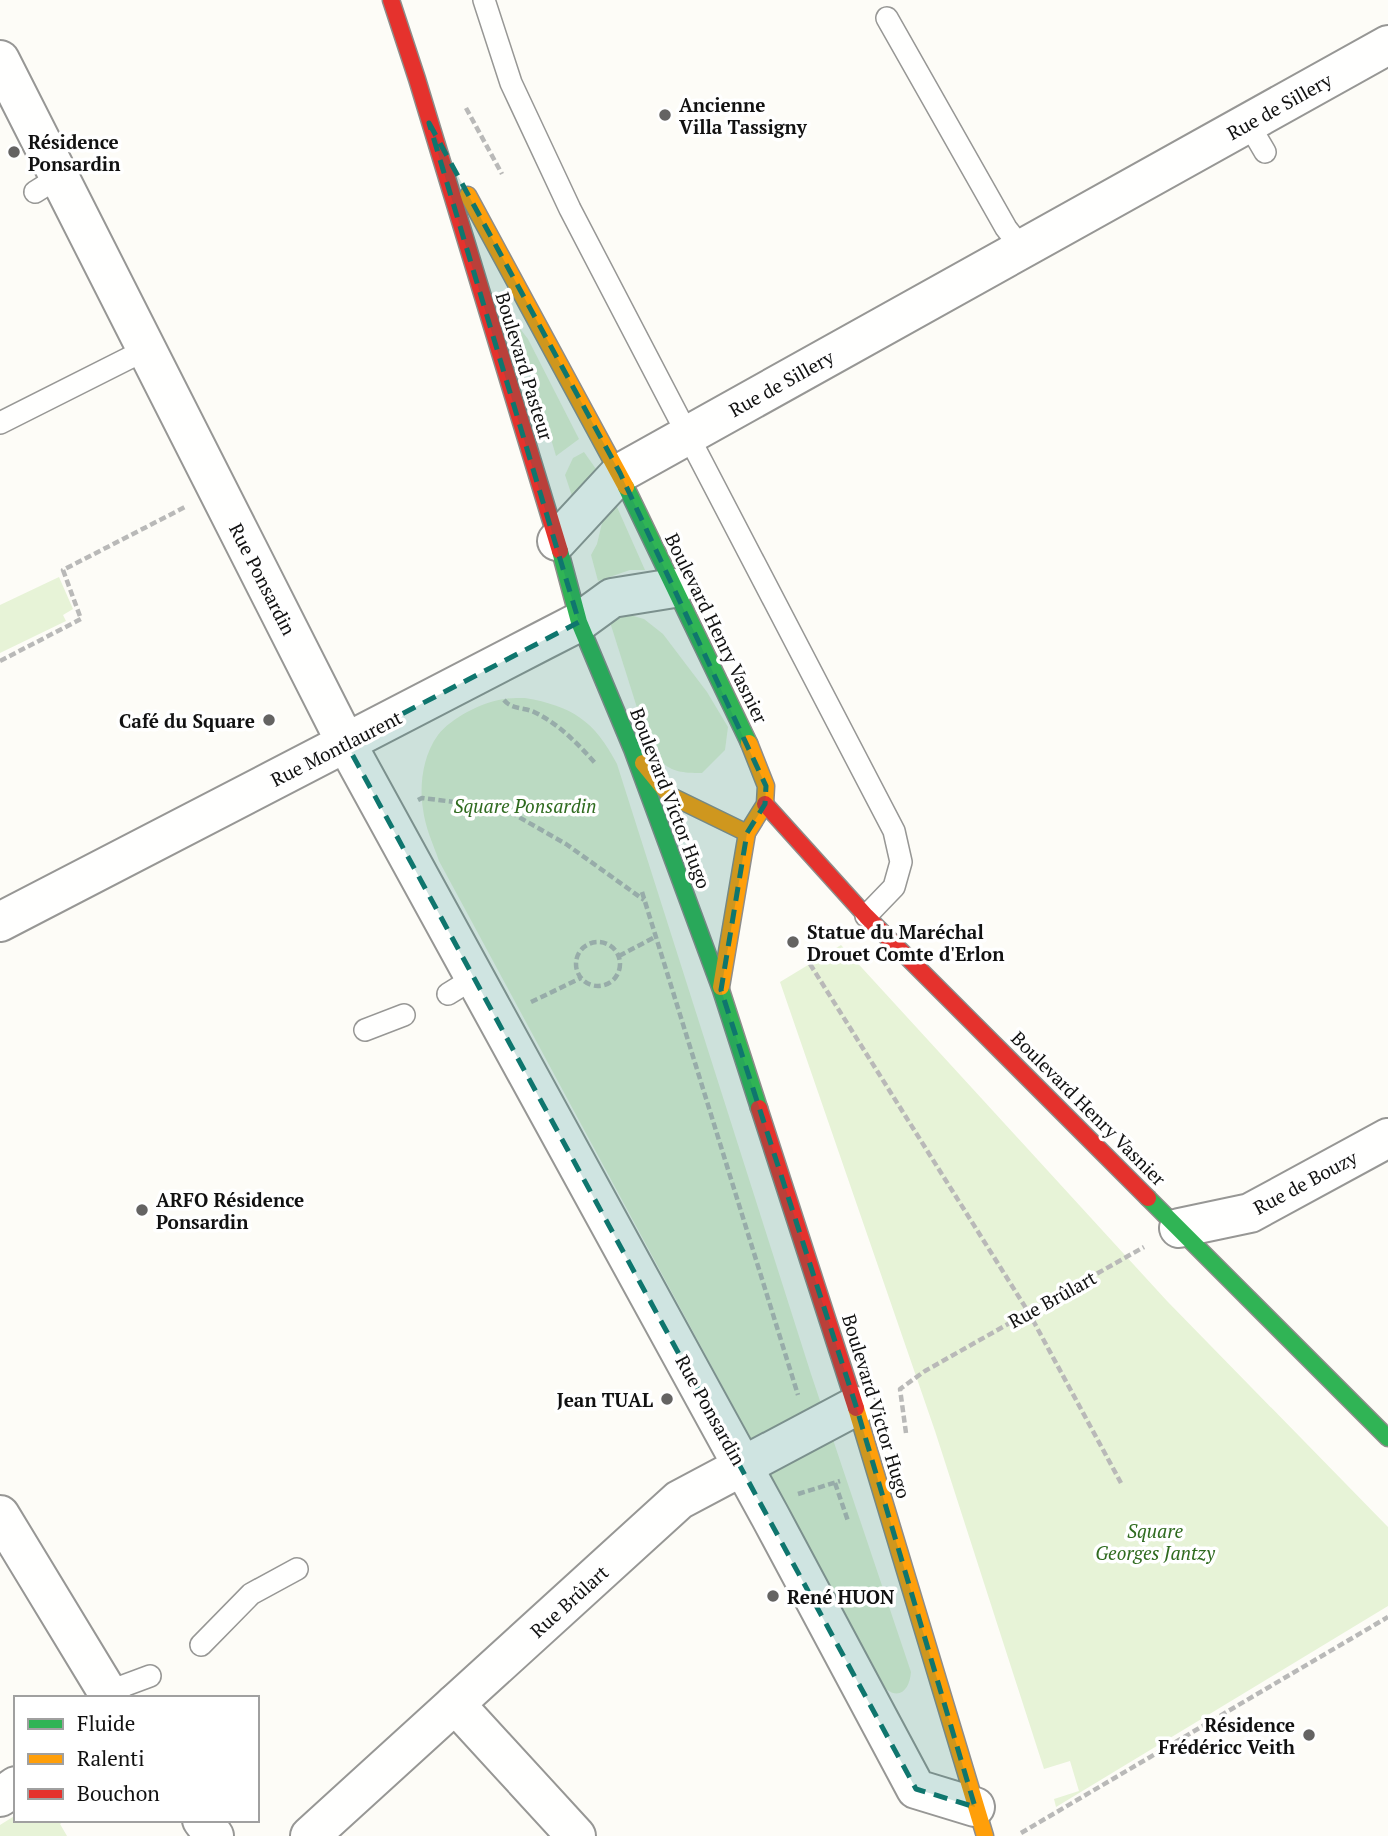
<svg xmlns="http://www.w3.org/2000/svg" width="1388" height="1836" viewBox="0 0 1388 1836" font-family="'PT Serif',serif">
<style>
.green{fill:#e7f3d7}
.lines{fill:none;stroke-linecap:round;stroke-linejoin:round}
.lane-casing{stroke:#979795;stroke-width:24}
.street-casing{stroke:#979795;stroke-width:42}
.fast-casing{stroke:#8e8d8b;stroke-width:19}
.slow-casing{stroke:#8e8d8b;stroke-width:19}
.jam-casing{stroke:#8e8d8b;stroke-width:19}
.path{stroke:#b9b9b8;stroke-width:4.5;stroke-dasharray:7 3.5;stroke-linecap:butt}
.lane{stroke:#fffffe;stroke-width:21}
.street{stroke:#fffffe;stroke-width:38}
.fast{stroke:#30b455;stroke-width:16}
.slow{stroke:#ff9f0a;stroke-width:16}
.jam{stroke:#e5322d;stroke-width:16}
.marked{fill:#0f766e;fill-opacity:0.2;stroke:#0f766e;stroke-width:5;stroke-dasharray:14 9;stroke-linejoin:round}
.poi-dot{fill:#646362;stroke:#fff;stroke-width:2.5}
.labels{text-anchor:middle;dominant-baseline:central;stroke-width:7;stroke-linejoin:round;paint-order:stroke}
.poi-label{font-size:19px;font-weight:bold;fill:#111;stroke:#fff;text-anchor:start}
.street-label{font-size:19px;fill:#111;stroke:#fff}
.park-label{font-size:19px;font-style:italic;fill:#2f6b1f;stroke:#fff}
</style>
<rect width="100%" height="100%" fill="#fdfcf7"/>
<g class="green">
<polygon points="518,326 528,339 579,439 556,456"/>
<polygon points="584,452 596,469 595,475 574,502 565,475 573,458"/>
<polygon points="607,502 617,507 645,570 630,570 598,581 591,555 597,544"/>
<polygon points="59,577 73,609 63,615 66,621 0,653 0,605"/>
<path d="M623,613L644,619L663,634L707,692L728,727L725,750L702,773C676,773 669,771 651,752L609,619Z"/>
<path d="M525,698C572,706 595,721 617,764L811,1374L911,1672C910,1687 901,1701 886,1689L439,861C433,844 425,827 423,809C419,785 423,755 438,735C451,718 482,702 504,699C511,698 518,698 525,698Z"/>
<polygon points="841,945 1167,1301 1388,1527 1388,1606 1056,1807 1054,1799 1079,1791 1070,1761 1044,1769 935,1431 780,982"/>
<polygon points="16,1815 16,1820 65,1820 60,1824 67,1836 0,1836 0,1825"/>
</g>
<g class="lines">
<defs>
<g id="lane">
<polyline points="484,0 511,83 570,209 894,831 901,862 894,887 866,916"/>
<polyline points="887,18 1006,228 1022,249"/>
<polyline points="1248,123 1265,152"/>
<polyline points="35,192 59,177"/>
<polyline points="0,423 145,350"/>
<polyline points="448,994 474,978"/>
<polyline points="365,1030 404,1015"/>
<polyline points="201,1645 251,1594 297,1569"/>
<polyline points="107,1692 150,1676"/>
</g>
<g id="street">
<polyline points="0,60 346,743 770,1516 916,1789 975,1807"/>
<polyline points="557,541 620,473 1388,45"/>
<polyline points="0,922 544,640 579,622 612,598 674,588"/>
<polyline points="1179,1228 1250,1213 1388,1138"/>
<polyline points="0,1515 111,1698"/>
<polyline points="455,1704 576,1836"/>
<polyline points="0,1797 16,1786"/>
<polyline points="202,1820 214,1836"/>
<polyline points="310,1836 679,1500 856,1406"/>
</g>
<g id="fast">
<polyline points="626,487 749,743"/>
<polyline points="560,551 579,622 632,749 721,990 759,1108"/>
<polyline points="1148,1198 1388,1438"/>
</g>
<g id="slow">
<polyline points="468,195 626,487"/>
<polyline points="643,763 669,795 747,833"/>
<polyline points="721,987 747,833 765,804 766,786 749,743"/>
<polyline points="856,1408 985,1836"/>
</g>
<g id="jam">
<polyline points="391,0 417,79 560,551"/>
<polyline points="765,804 866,916 1148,1198"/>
<polyline points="759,1108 856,1408"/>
</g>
</defs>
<use href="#lane" class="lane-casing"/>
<use href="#street" class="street-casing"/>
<use href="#fast" class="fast-casing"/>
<use href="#slow" class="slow-casing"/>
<use href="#jam" class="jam-casing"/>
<g class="path">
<polyline points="466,108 502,174"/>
<polyline points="0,661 81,619 63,570 187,506"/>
<path d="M504,700C512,710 524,707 534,712C559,724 577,743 595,763"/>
<polyline points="418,800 422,798 503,808 566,844 644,900"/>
<polyline points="642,892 798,1395"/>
<circle cx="598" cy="964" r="22"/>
<polyline points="619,956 655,937"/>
<polyline points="810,964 1029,1313 1121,1483"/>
<polyline points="531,1002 581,978"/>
<polyline points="906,1433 900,1389 925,1371 1144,1247"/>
<polyline points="835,1483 848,1521"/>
<polyline points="798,1494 840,1481"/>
<polyline points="1021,1833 1388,1617"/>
</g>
<use href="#lane" class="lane"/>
<use href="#street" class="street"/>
<use href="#fast" class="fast"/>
<use href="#slow" class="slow"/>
<use href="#jam" class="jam"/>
</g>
<path class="marked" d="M429,123L620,473L766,786L765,804L747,833L721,990L856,1406L975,1807L916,1789L346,743L579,622Z"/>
<g class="poi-dot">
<circle cx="665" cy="115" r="7"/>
<circle cx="14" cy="152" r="7"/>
<circle cx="269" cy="720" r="7"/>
<circle cx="793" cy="942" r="7"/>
<circle cx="142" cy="1210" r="7"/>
<circle cx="667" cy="1399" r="7"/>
<circle cx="773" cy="1596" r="7"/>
<circle cx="1309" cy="1735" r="7"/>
</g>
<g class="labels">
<g class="poi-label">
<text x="679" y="104">Ancienne<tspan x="679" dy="22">Villa Tassigny</tspan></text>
<text x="28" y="141">Résidence<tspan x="28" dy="22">Ponsardin</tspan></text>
<text x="255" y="720" text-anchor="end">Café du Square</text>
<text x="807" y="931">Statue du Maréchal<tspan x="807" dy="22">Drouet Comte d'Erlon</tspan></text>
<text x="156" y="1199">ARFO Résidence<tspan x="156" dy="22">Ponsardin</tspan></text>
<text x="653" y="1399" text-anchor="end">Jean TUAL</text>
<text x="787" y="1596">René HUON</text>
<text x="1295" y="1724" text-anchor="end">Résidence<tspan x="1295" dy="22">Frédéricc Veith</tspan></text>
</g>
<g class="street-label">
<text transform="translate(1279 106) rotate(-29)">Rue de Sillery</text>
<text transform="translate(525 366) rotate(73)">Boulevard Pasteur</text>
<text transform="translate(781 383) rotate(-29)">Rue de Sillery</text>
<text transform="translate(263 579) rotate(63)">Rue Ponsardin</text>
<text transform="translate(717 628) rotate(64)">Boulevard Henry Vasnier</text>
<text transform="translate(336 748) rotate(-27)">Rue Montlaurent</text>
<text transform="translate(671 798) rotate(69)">Boulevard Victor Hugo</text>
<text transform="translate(1089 1108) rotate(45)">Boulevard Henry Vasnier</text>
<text transform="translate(1305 1182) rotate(-28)">Rue de Bouzy</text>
<text transform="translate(1052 1299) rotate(-29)">Rue Brûlart</text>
<text transform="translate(877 1406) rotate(73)">Boulevard Victor Hugo</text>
<text transform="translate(711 1410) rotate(61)">Rue Ponsardin</text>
<text transform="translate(569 1601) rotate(-42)">Rue Brûlart</text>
</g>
<g class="park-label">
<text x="525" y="805">Square Ponsardin</text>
<text x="1155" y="1530">Square<tspan x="1155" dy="22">Georges Jantzy</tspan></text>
</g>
</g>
<rect x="14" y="1696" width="245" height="126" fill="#ffffff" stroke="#a0a0a0" stroke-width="2"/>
<rect x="28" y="1719" width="35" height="10" fill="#30b455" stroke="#a0a0a0" stroke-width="2"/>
<text x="77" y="1731" font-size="21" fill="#111111">Fluide</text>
<rect x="28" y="1754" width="35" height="10" fill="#ff9f0a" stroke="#a0a0a0" stroke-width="2"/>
<text x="77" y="1766" font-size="21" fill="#111111">Ralenti</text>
<rect x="28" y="1789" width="35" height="10" fill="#e5322d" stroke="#a0a0a0" stroke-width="2"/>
<text x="77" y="1801" font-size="21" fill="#111111">Bouchon</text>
</svg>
